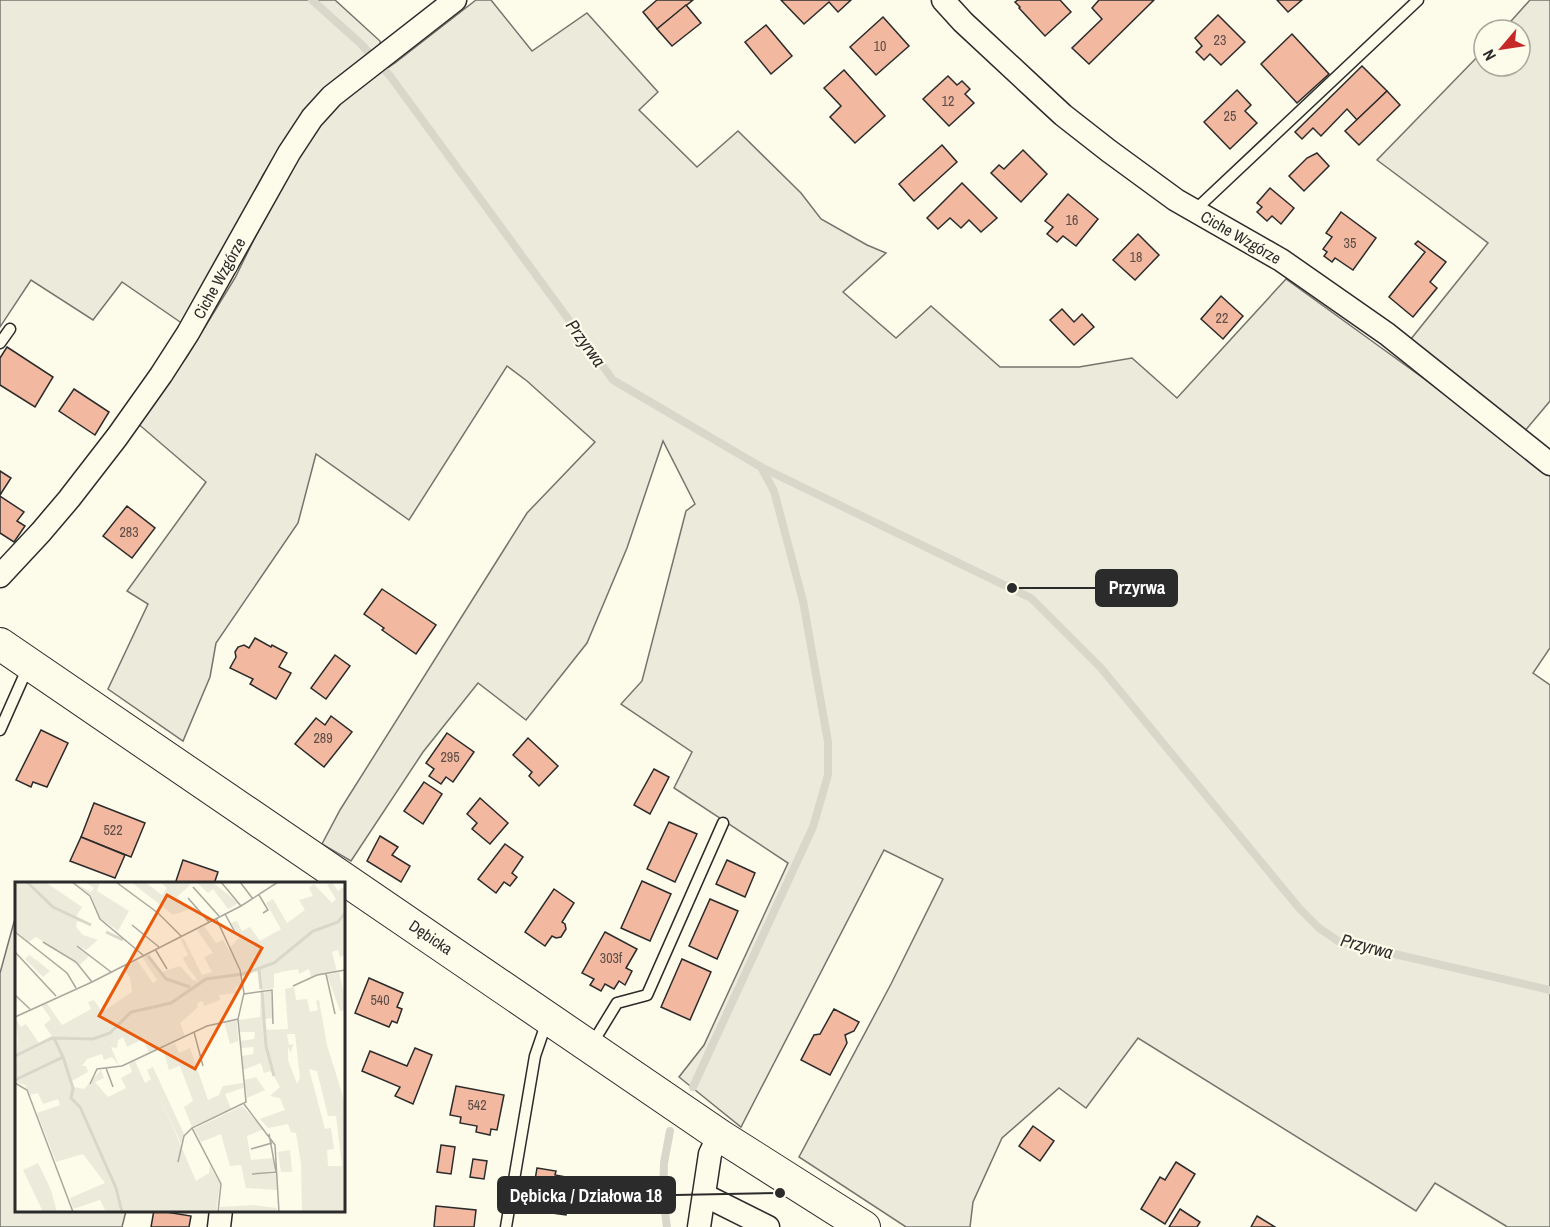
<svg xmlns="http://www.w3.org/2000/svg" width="1550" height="1227" viewBox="0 0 1550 1227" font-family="'Archivo Narrow',sans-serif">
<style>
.green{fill:#ecebdb;stroke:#74746e;stroke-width:1.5}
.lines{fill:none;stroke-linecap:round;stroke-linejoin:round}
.stream{stroke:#d8d7c9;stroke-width:8}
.building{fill:#f2b8a0;stroke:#2b2b2b;stroke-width:1.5}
.lane-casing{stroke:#2b2b2b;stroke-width:13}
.street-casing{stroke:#2b2b2b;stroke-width:25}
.secondary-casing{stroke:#2b2b2b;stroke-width:34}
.lane{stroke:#fdfbea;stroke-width:10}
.street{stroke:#fdfbea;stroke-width:22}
.secondary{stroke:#fdfbea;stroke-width:32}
.labels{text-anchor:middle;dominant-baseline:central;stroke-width:4.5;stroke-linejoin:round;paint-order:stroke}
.number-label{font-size:14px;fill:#5d4e48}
.street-label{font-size:16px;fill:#2b2b2b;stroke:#fdfbea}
.water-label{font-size:18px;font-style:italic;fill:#2b2b2b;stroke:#fdfbea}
.inset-river{fill:none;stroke:#d8d7c9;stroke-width:3}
.inset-road{fill:none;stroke:#a9a89e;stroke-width:1.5}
.view{fill:#e8590c;fill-opacity:0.15;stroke:#e8590c;stroke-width:3}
.inset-edge{fill:none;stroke:#2b2b2b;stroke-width:3}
.leader{fill:none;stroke:#2b2b2b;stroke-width:2}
.callout-dot{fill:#2b2b2b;stroke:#fdfbea;stroke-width:2}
.callout{fill:#2b2b2b;stroke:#2b2b2b;stroke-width:2}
.callout-label{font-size:18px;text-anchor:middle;font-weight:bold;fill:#fff}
</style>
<rect width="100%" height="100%" fill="#fdfbea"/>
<g class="green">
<polygon points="0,0 335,0 380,41 381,48 289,136 263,175 250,207 217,258 183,324 122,282 93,320 31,280 0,327"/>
<polygon points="476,0 491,0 532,51 587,13 658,92 639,110 697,167 738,131 801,193 821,219 867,245 886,253 843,292 896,338 931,306 1000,367 1079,367 1132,358 1177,398 1286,279 1423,378 1550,474 1550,648 1533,673 1550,685 1550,1227 1506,1227 1506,1226 1435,1183 1416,1211 1138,1038 1086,1108 1059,1088 1002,1138 973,1202 970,1227 906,1227 799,1157 891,984 943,879 884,850 741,1127 679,1077 704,1045 788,863 674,788 692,752 621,704 642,681 686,511 695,504 663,441 627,548 587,643 526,720 478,683 423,752 351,861 322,844 340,810 527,513 595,442 527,381 507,366 409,520 316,454 298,523 216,643 210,677 183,741 108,689 148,604 127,591 206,482 136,422 186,358 235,278 294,158 327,114 357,89 395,63"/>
<polygon points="1530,0 1550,0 1550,401 1524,432 1411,339 1488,243 1377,160 1484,50 1484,66 1520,66 1520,30 1503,30"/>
<polygon points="14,922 16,924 16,1210 126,1211 122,1227 0,1227 0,973"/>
</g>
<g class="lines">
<g class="stream">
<polyline points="312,0 361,44 390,76 613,380 761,467 1031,598 1101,668 1299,908 1319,928 1338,941 1550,990"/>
<polyline points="693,1087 813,827 828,775 828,742 803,601 774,491 761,467"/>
<polyline points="667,1227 663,1198 664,1163 670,1131"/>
</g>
</g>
<g class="building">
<polygon points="657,0 693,0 657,29 643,12"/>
<polygon points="781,0 851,0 838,12 829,2 804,24"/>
<polygon points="1018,0 1060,0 1071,12 1045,36 1019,8 1020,7 1015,2"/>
<polygon points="1099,0 1154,0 1089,64 1072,48 1102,19 1092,8"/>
<polygon points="1277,0 1302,0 1288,12"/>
<polygon points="686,5 701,23 672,46 657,29"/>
<polygon points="1218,15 1245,42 1221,65 1210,54 1204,60 1196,52 1202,46 1195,38"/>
<polygon points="883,17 909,46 876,75 850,47"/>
<polygon points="766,25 792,56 771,74 745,42"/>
<polygon points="1292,34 1329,74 1297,103 1261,64"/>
<polygon points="1362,66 1387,91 1357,120 1347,109 1321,136 1313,128 1302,139 1295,132"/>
<polygon points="844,70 885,116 855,143 830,117 841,106 824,88"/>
<polygon points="948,76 957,85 962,81 970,89 965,94 974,103 949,126 923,99"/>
<polygon points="1237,90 1251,105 1245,111 1257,123 1230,149 1204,122"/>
<polygon points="1387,91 1400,105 1359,145 1345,131"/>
<polygon points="942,145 957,162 914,201 899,184"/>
<polygon points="1023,150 1047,174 1021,202 991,173 999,165 1004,169"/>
<polygon points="1317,153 1329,166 1304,191 1289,176 1307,158"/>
<polygon points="962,183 997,218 981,232 969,220 961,228 950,218 938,229 927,218"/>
<polygon points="1270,188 1294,208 1281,224 1272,216 1267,221 1257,212 1262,207 1257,203"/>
<polygon points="1068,194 1098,219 1076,246 1063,236 1057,242 1047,234 1053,227 1045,221"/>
<polygon points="1341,212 1376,238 1353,270 1335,258 1332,262 1324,256 1327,252 1323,249 1332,237 1326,233"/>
<polygon points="1138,234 1159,255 1135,280 1113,260"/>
<polygon points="1418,241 1446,262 1430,282 1437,288 1413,317 1389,297 1425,252 1415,244"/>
<polygon points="1221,296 1243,316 1223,339 1201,319"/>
<polygon points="1062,309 1074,322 1082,314 1094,327 1074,345 1050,320"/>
<polygon points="7,347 53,377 35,407 0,385 0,358"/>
<polygon points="74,389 109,412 95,435 59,411"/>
<polygon points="0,471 11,478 0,495"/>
<polygon points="0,496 24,512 17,521 25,526 14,542 0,533"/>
<polygon points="127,506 155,528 132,558 103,536"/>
<polygon points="382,589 436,625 416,654 382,630 384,628 364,614"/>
<polygon points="255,638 271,647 272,645 287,653 279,667 291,673 276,699 250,684 253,679 230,668 236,657 235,652 238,647 244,645 249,648"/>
<polygon points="335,655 350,666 326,699 311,688"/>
<polygon points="331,716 352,732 324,767 295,744 316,718 325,725"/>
<polygon points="41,730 68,743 47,787 33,782 31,787 16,780"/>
<polygon points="447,733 474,752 453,782 446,777 441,784 429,776 434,769 426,763"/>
<polygon points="528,738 558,766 539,786 529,776 532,772 513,755"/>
<polygon points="654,769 669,777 650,814 634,805"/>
<polygon points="424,782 442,794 423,824 404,811"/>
<polygon points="480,798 508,823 490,844 472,829 477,823 467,814"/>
<polygon points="94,803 145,823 131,857 81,837"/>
<polygon points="669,822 697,834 675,882 647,869"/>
<polygon points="380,836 398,847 392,855 410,866 401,882 367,861"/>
<polygon points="81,837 125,855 115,878 70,861"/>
<polygon points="505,844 523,857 512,873 517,877 510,886 504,882 496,893 478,879"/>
<polygon points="183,860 218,872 214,884 175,884"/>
<polygon points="727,860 755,873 745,897 716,884"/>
<polygon points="642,881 671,894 650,941 621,928"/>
<polygon points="554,889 574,903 562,922 565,924 566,929 561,937 556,938 552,936 545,946 525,932"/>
<polygon points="710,899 738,911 717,959 689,946"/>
<polygon points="605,932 637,949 626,968 632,971 625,985 619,981 614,989 605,984 601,991 590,985 594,979 582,973"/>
<polygon points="682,959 711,972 690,1020 661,1007"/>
<polygon points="369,978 403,993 397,1007 402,1009 397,1023 392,1021 389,1027 355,1013"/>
<polygon points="834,1009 859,1022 854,1031 845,1035 847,1043 830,1075 801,1060 814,1035 820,1034"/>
<polygon points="415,1048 432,1055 413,1104 395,1096 400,1087 362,1071 370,1051 407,1066"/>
<polygon points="456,1086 504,1095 497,1130 491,1129 490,1135 476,1132 477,1126 460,1123 461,1117 450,1115"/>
<polygon points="1033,1126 1054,1141 1040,1161 1019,1146"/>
<polygon points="441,1145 455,1147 451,1174 437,1172"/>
<polygon points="473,1159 487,1161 484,1179 470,1177"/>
<polygon points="1176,1162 1195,1174 1165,1224 1141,1209 1160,1177 1165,1180"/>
<polygon points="537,1168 556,1171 555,1175 572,1178 570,1189 578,1190 576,1203 568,1202 566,1215 530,1210"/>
<polygon points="436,1206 476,1210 474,1227 434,1227"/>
<polygon points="1180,1209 1200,1222 1197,1227 1169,1227"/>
<polygon points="154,1210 191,1216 189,1227 151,1227"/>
<polygon points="1257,1216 1275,1227 1251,1227"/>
</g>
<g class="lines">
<defs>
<g id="lane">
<polyline points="1194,211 1418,0"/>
<polyline points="0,343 10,329"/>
<polyline points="0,730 28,667"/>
<polyline points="592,1044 617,1003 647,995 723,823"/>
<polyline points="506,1227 535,1056 547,1021"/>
</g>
<g id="street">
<polyline points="943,0 963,22 1036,90 1063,115 1109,151 1176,200 1281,260 1387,334 1550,464"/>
<polyline points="0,576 41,532 69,499 117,437 161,375 188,333 289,153 312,118 332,96 455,0"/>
<polyline points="704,1195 768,1227"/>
<polyline points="219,1227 221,1210"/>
<polyline points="699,1227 710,1154 719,1135"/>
</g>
<polyline id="secondary" points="0,644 719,1135 864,1227"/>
</defs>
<use href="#lane" class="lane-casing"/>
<use href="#street" class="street-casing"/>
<use href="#secondary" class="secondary-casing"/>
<use href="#lane" class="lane"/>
<use href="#street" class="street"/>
<use href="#secondary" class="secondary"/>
</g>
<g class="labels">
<g class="number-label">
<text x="1220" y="40">23</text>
<text x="880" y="46">10</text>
<text x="948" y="101">12</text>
<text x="1230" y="116">25</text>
<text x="1072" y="220">16</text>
<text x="1350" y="243">35</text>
<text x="1136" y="257">18</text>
<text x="1222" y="318">22</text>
<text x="129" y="532">283</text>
<text x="323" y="738">289</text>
<text x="450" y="757">295</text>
<text x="113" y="830">522</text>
<text x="611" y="958">303f</text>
<text x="380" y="1000">540</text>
<text x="477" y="1105">542</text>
</g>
<g class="street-label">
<text transform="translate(1241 237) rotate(30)">Ciche Wzgórze</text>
<text transform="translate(219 278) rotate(-61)">Ciche Wzgórze</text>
<text transform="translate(431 937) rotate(34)">Dębicka</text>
</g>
<g class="water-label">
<text transform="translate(586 343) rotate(54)">Przyrwa</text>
<text transform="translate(1367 946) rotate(15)">Przyrwa</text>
</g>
</g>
<g transform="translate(15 882)">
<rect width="330" height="330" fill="#fdfbea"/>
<path d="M0,0H30L67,25L61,35L76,42L62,39L61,45L68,53L83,58L71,68L62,63L75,73L65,83L21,55L14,60L0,49ZM58,0L76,10L79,6L70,0H85L82,9L114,29L103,49L85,36L76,13ZM116,0H130L147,13L152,6L145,0H173L175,3L162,15L175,27L158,33ZM181,0H197L224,21L213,27L198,7L193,11ZM317,0L323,9L330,4V73L325,75L323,68L317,70L322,90L296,95L294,87L284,92L283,87L266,90L259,92V106L246,108L243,89L227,94L214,66L224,56L216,41L222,39L227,49L235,45L245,59L266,47L251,21L258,17L272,41L290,28L284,18L298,14L294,6L299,2L317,21L321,17L312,3ZM189,44L201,61L208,58L222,82L227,104L220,105L221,111L204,113L205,118L189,124L188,119L182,121L183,125L165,141L170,154L134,171L128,157L112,165L108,155L103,158L102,166L96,165L104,184L97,175L89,178L87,172L72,177L67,184H71L73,190L57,199L59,205L69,207L86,188L89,196L80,200L93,215L111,206L106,196L117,190L114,182L120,179L130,201L136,197L132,188L138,185L169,252L166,262L145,215L181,299L194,291L195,284L205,302L201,330H87L90,328L85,318L58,327L55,316L90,301L68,272L41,280L22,231L45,223L43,217L28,222L23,211L15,213L10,203L0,200L3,155L0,136L6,145L11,142L24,161L37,154L29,143L36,137L27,124L31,120L47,143L76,127L73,120L79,118L87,130L117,110L115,95L108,87L110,85L122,78L138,101L142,98L127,75L134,72L146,90L165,84L178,98L183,99L172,84L168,76L173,73L165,56L169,57L187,93L197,90L189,75L198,71L182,48ZM14,73L24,80L35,89L28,95L10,77ZM324,90L330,116V128L325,129L312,93ZM279,105L281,118L292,117L295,130L303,128L301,119L304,118L312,163L326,208L330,224V330H287L286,282L281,251L276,250L273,242L253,246L245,237L270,228L265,216L255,214L265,205L256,189L249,191L246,181L228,188L227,174L238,172L239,165L226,166L225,159L239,157L240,150H225L224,138L245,135L246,112L256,108L258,136L250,137V148L273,147L270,107ZM272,152H280L285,196L282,202L273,178V165L276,171L278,162L274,163ZM294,187L302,189L313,234H321L327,284H313L312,268L319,267L316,246L310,247ZM222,139L223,159L215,162L209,140ZM160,161L164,171L175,166L193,218L204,213L208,204L228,201V206L210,212L216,227L177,245L169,225L178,219L165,184L154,188L148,166ZM241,195L250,208L232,216L229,198ZM227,224L249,247L232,254L236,278L258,276L260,288L237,292L262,291L263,308L231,306L226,283L215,284L206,252L186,260L179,247ZM275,268L277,290H266L263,270ZM23,281L36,308L42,330H28L8,288ZM239,323L262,326L261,330H204L205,325Z" fill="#ecebdb" fill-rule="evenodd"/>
<path class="inset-river" d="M12,0L38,25L76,43M91,50L108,58M133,74L151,97L175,105M244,88L246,107M247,110L251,164L259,194M0,174L37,156L78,157L95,151L116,130L156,121L191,97L228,92L259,81L298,49L323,40L330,31M48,175L58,206L56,216L65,225L101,306L107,330M0,198L48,175L39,156"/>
<path class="inset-road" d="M57,0L75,14L85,37L128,73M101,0L143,31L166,54M206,0L226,24M225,0L238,17M178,5L204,34M244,13L253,28L248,31M173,16L194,40M210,32L221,52M117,43L144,65M0,50L52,91L61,106M28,60L61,80L77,100M62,64L96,90M140,67L152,87M0,70L41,114M311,92L320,132M278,104L302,93L330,88M229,112L257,108L258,142M0,113L15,127M0,135L77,100L226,24L263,0M179,150L188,184M91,186L98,205M0,201L12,208L58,330M75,202L82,187L107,184L192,144L223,137L229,111L225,88L201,36M229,222L260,263L264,330M236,267L257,261M163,280L169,254L177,246M237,292L261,290L254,252M203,330L206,302L177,246L231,220L223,137"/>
<path class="view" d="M152,13L247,66L180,187L84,134Z"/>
<rect width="330" height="330" class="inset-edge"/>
</g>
<path class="leader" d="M1012 588L1096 588M780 1193L675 1195"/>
<g class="callout-dot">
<circle cx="1012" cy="588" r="6"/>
<circle cx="780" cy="1193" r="6"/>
</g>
<g class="callout">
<rect x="1096" y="570" width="81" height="36" rx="6"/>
<rect x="498" y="1177" width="177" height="36" rx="6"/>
</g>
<g class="callout-label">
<text x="1137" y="594">Przyrwa</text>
<text x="586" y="1202">Dębicka / Działowa 18</text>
</g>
<g transform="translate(1502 48) rotate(241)"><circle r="28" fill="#fdfbea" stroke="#a9a89e" stroke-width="1.5"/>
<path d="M0-4.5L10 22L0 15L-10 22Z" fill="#c62828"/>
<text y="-9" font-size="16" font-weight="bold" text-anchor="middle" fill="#2b2b2b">N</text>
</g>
</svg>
